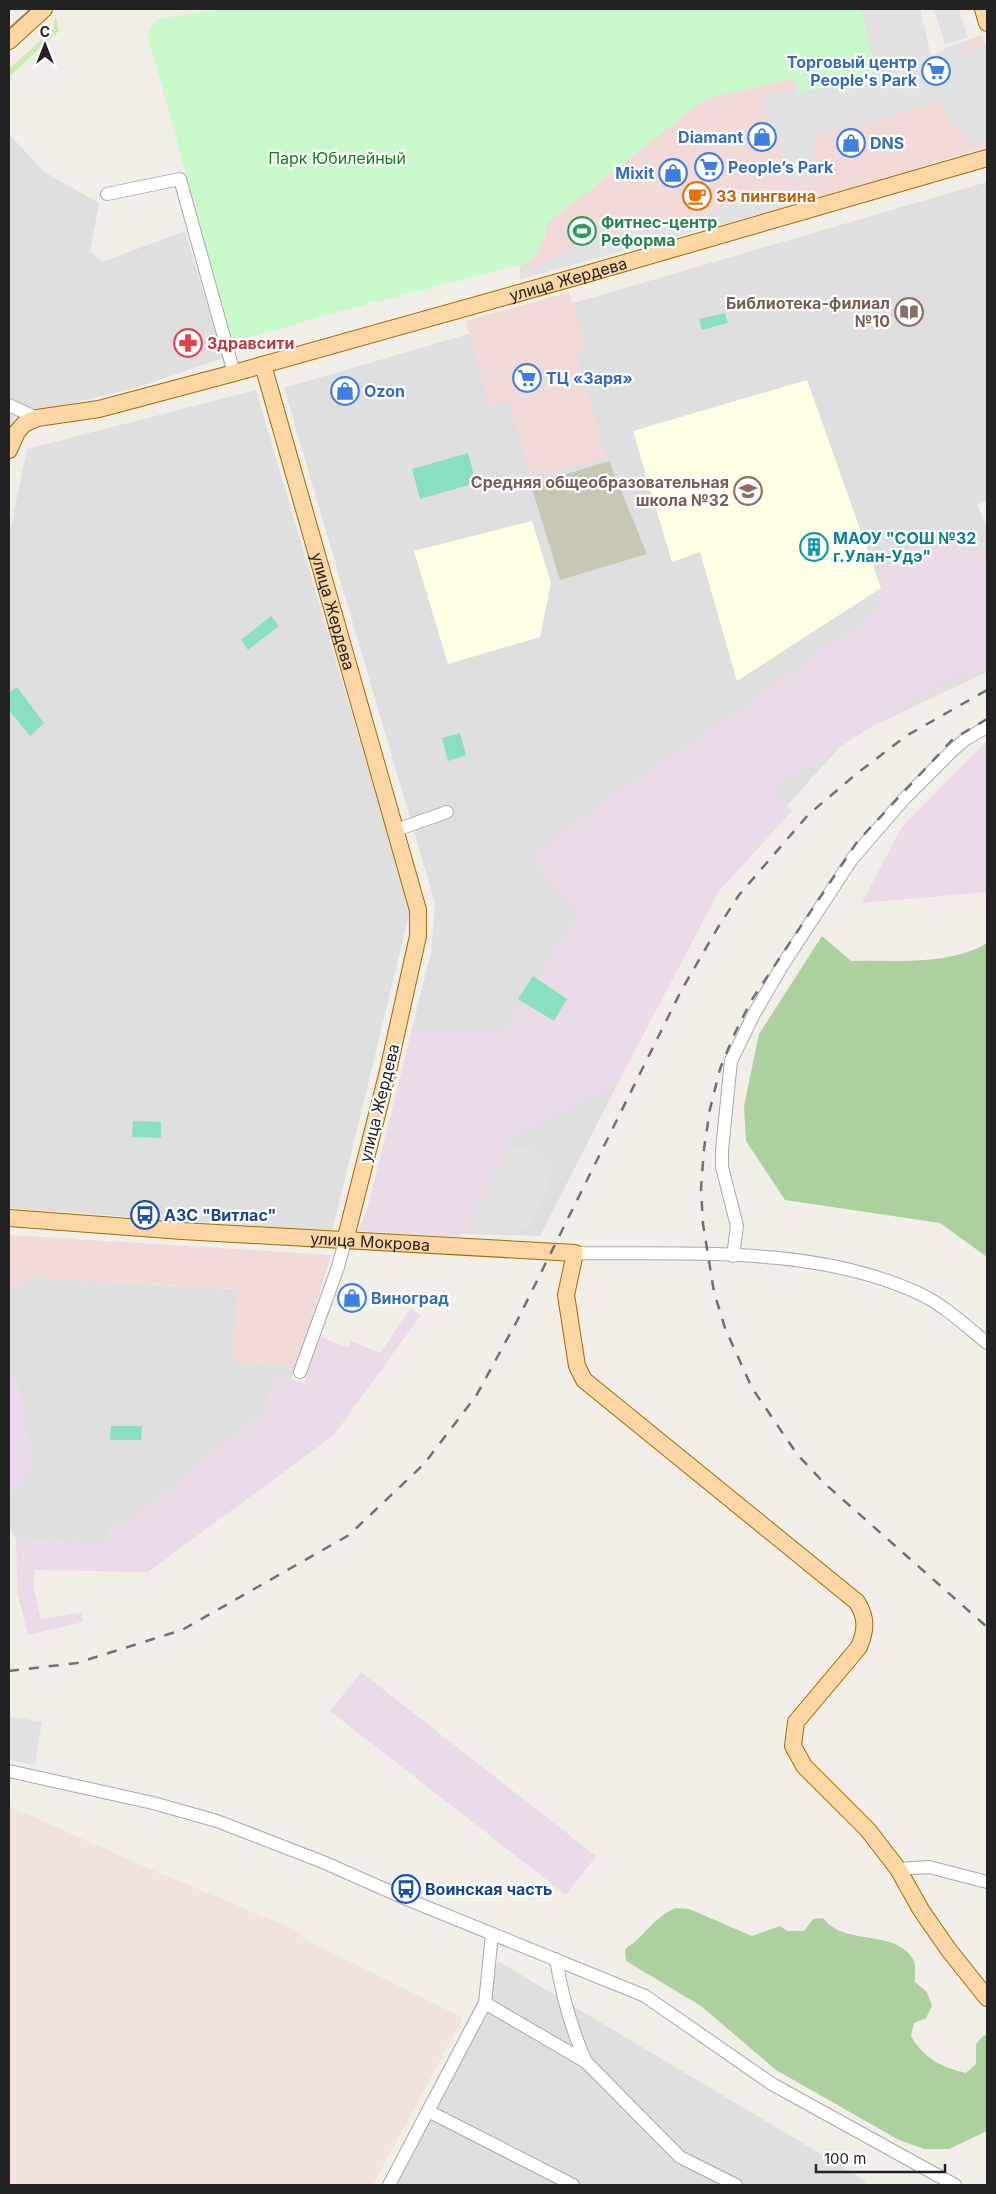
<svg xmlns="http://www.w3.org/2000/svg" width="996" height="2194" viewBox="0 0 996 2194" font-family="Inter,sans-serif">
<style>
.residential{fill:#e0dfdf}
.commercial{fill:#f2dad9}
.industrial{fill:#ebdbe8}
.education{fill:#ffffe5}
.military{fill:#f3e3dd}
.construction{fill:#c7c7b4}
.grass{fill:#cdebb0}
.forest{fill:#add19e}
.park{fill:#c8facc}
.pitch{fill:#88e0be}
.parking{fill:#e2e2e2}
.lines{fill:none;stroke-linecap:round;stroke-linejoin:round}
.minor-casing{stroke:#a9a9a9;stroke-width:14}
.major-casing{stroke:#a06b00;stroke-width:18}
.minor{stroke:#fff;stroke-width:12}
.major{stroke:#fcd6a4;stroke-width:16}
.tram{stroke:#707070;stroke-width:1}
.rail{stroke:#707070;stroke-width:2.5;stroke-dasharray:10 10;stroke-linecap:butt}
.labels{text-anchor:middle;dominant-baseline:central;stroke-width:4.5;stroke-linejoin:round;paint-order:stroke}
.shop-label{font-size:16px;font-weight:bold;fill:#366cbe;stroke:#fff;text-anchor:start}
.park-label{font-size:16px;fill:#0c8416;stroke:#fff}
.food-label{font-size:16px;font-weight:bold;fill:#c56008;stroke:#fff;text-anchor:start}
.leisure-label{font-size:16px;font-weight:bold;fill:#27864d;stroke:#fff;text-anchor:start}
.street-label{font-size:16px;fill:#222;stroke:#fff}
.education-label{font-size:16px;font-weight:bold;fill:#785e54;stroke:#fff;text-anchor:end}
.health-label{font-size:16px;font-weight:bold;fill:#be3a42;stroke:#fff;text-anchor:start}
.culture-label{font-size:16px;font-weight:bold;fill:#0d838f;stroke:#fff;text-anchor:start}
.transit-label{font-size:16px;font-weight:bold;fill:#164399;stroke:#fff;text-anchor:start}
</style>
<rect width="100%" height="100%" fill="#f2efe9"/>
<g class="residential">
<polygon points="9,134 44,172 99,203 90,251 102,262 185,231 223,358 145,385 14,418 9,439"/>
<polygon points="987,182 987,501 977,505 987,526 987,672 849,737 724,875 540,1236 358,1231 368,1208 431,952 435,903 284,388"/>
<polygon points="256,390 410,911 332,1232 9,1208 9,536 27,449"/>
<polygon points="22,1277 315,1294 291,1379 276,1375 264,1411 127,1523 109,1529 106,1544 16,1539 9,1526 9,1499 33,1466 15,1375 9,1374 9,1285 21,1286"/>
<polygon points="498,1961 866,2181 863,2185 382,2185"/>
</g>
<g class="commercial">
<polygon points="861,9 920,9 931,56 940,54 945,48 982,35 987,51 987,147 800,203 520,279 520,266 525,264 545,238 547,223 705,99 792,78 876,72"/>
<polygon points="569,292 586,347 575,350 606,456 532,478 508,401 489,406 466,321"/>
<polygon points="9,1235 331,1255 298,1366 233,1363 237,1289 22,1277 22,1286 9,1285"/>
</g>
<g class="industrial">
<polygon points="963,539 987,559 987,670 954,675 771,790 792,811 719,891 618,1083 512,1138 460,1237 362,1231 412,1030 444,1034 505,1029 578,913 531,859 595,807 747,704 879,610 882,568"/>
<polygon points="987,741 987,892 862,903 901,828"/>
<polygon points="410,1308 421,1315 334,1435 148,1572 34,1570 34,1589 41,1620 81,1612 83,1622 28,1635 17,1591 16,1539 106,1544 109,1529 127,1523 264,1411 276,1375 304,1383 319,1336 348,1348 351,1341 381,1353"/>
<polygon points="9,1374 15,1375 33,1466 9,1499"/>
<polygon points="361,1672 596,1856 566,1895 330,1711"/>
</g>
<g class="education">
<polygon points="807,380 881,588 737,681 700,552 672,562 633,431"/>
<polygon points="532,521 551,583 540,637 448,664 414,551"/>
</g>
<polygon class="military" points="9,1806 141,1865 298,1931 304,1939 463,2018 373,2185 9,2185"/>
<polygon class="construction" points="609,461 647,554 560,580 531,485"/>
<polygon class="grass" points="56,18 59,31 11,75 9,69 54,28 54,20"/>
<g class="forest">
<path d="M822,936L851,961C895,960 949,966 987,943V1257L940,1223L785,1200L746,1141L744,1106L759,1034Z"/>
<path d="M676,1908L689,1909L752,1936L780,1926L787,1931H804L813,1919L823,1918C845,1947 894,1928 913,1959C916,1964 915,1975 915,1982L927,1992L932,2006L926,2018L914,2023L911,2036C924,2059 942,2067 966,2073L976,2064V2044L984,2035L987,2036V2131L949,2149H924L899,2140L776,2070L701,2006L626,1961L625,1949C646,1936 653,1917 676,1908Z"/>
</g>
<path class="park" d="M223,9H861L876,72L799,94L792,78L705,99L547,223C545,239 539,256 525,264L329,314L233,343L147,33L157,19Z"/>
<g class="pitch">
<polygon points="725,313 728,323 702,330 699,319"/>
<polygon points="468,453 476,483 420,499 412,469"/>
<polygon points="271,616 279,626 248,650 241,640"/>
<polygon points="17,687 44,723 30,736 9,710 9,693"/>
<polygon points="460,733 466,755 448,761 442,738"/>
<polygon points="533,976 567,999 554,1021 518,999"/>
<polygon points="133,1121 161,1122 161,1138 132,1137"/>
<polygon points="111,1426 142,1426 141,1440 110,1440"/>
</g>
<g class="parking">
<polygon points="861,9 920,9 931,56 963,42 967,52 986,46 987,139 968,145 961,132 949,125 942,101 814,137 812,144 820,174 790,182 779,139 768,122 761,99 797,89 799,94 876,72"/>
<polygon points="934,9 959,9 968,38 945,44"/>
<polygon points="796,187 800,203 520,279 521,269 551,261 572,247"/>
<polygon points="507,1147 536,1150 555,1168 530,1228 512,1234 463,1231"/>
<polygon points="9,1716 42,1722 35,1765 9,1760"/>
</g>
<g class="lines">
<defs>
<g id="minor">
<polyline points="107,194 180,179 234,373"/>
<polyline points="9,405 37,418"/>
<polyline points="396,830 447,812"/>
<path d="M575,1253C687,1255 811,1245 916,1292C943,1304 965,1325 987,1343"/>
<polyline points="733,1256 737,1226 722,1167 722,1150 731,1061 754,1014 782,966 852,859 903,800 953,750 966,739 987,727"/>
<polyline points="300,1372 338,1267 345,1241"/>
<polyline points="9,1771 153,1803 217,1821 323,1862 409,1900 645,1996 772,2084 955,2185"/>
<polyline points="898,1869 929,1867 987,1882"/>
<path d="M556,1959C562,1996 571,2028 586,2062"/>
<polyline points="485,2003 586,2062 680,2157 736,2185"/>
<polyline points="428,2111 573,2185"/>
<polyline points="389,2185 485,2003 492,1934"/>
</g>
<g id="major">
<polyline points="983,9 987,23"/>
<polyline points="9,41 44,9"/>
<path id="s1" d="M263,365L418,910V936L388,1071L345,1241"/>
<path id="s2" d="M9,450L17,432L24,424L37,418L99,409L234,373L583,275L987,158"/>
<path id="s3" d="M9,1218L182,1231L575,1253L566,1295L577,1366L584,1380L857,1602C867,1618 866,1630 859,1647L796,1722L793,1746L804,1766L868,1830L898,1869L921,1910L948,1949L987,1998"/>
</g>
</defs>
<use href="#minor" class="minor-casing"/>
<use href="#major" class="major-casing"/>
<use href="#minor" class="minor"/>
<use href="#major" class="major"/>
<polyline class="tram" points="9,28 30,9"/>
<g class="rail">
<polyline points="987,719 953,739 857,842 751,1001 734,1035 720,1069 710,1109 704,1149 701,1188 703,1224 714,1292 725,1328 752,1388 797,1454 823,1482 987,1627"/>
<polyline points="9,1671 77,1663 182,1630 349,1535 424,1464 476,1396 517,1321 681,991 717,929 739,895 808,815 855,775 906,736 987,690"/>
</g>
</g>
<defs>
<symbol id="supermarket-ring" viewBox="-11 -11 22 22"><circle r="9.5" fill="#fff" stroke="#3f7fe0" stroke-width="1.5"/><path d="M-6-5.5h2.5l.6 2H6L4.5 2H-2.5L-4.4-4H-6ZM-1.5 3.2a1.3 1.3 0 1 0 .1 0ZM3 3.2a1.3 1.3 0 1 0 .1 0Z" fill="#3f7fe0"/></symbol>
<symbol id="shop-ring" viewBox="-11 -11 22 22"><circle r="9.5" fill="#fff" stroke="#3f7fe0" stroke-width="1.5"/><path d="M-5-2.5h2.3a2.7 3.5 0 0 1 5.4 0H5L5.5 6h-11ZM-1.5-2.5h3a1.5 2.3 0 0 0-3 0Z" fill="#3f7fe0"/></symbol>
<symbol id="cafe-ring" viewBox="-11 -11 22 22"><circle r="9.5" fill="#fff" stroke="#e8710a" stroke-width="1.5"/><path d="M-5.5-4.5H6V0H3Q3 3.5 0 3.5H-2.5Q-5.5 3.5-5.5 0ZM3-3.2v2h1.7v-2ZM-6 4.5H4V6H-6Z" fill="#e8710a"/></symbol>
<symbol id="stadium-ring" viewBox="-11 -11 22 22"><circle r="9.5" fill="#fff" stroke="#2e9e5b" stroke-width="1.5"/><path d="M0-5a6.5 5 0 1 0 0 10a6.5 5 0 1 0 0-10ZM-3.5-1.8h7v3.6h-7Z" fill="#2e9e5b"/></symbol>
<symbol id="library-ring" viewBox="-11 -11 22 22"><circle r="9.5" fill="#fff" stroke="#8d6e63" stroke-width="1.5"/><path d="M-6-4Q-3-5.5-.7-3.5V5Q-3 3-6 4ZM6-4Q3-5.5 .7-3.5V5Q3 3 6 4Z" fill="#8d6e63"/></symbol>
<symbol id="pharmacy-ring" viewBox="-11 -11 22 22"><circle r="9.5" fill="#fff" stroke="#e0444e" stroke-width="1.5"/><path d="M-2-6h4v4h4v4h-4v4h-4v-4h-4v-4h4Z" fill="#e0444e"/></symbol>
<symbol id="school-ring" viewBox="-11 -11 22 22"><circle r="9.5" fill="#fff" stroke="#8d6e63" stroke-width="1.5"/><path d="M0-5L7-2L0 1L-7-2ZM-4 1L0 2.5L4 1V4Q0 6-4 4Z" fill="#8d6e63"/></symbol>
<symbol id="building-ring" viewBox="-11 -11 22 22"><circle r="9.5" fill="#fff" stroke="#0f9aa8" stroke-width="1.5"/><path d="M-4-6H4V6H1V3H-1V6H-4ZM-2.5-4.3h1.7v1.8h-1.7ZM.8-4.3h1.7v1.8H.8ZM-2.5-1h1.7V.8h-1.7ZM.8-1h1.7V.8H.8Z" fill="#0f9aa8"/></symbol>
<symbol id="bus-ring" viewBox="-11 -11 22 22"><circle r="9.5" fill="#fff" stroke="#1a4fb4" stroke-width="1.5"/><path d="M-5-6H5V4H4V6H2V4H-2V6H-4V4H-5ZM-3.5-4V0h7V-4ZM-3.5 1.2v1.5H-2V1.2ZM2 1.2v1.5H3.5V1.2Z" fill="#1a4fb4"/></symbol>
</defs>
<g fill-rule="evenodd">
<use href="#supermarket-ring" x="920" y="55" width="32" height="32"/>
<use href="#shop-ring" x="746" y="121" width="32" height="32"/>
<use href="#shop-ring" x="835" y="127" width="32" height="32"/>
<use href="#supermarket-ring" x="693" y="151" width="32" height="32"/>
<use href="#shop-ring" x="657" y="157" width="32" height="32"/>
<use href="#cafe-ring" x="681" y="180" width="32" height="32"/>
<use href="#stadium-ring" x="566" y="215" width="32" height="32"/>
<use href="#library-ring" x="893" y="296" width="32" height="32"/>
<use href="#pharmacy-ring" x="172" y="327" width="32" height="32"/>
<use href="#supermarket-ring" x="511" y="362" width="32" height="32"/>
<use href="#shop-ring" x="329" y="375" width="32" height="32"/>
<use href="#school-ring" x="732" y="475" width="32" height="32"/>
<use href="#building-ring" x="798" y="531" width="32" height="32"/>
<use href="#bus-ring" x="129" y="1199" width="32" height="32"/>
<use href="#shop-ring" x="336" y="1282" width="32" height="32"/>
<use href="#bus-ring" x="390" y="1873" width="32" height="32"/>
</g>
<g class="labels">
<g class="shop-label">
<text x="917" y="62" text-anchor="end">Торговый центр<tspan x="917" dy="18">People's Park</tspan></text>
<text x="743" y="137" text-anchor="end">Diamant</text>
<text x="870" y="143">DNS</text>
<text x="728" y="167">People’s Park</text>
<text x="654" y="173" text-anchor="end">Mixit</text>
<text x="546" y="378">ТЦ «Заря»</text>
<text x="364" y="391">Ozon</text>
<text x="371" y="1298">Виноград</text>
</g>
<g class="park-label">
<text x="337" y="158">Парк Юбилейный</text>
</g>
<g class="food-label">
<text x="716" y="196">33 пингвина</text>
</g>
<g class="leisure-label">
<text x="601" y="222">Фитнес-центр<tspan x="601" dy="18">Реформа</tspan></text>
</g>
<g class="street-label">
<text stroke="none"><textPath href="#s2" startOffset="594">улица Жердева</textPath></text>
<text stroke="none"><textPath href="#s1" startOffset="256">улица Жердева</textPath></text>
<text transform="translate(379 1103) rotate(-76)">улица Жердева</text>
<text stroke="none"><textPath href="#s3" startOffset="362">улица Мокрова</textPath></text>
</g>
<g class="education-label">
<text x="890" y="303">Библиотека-филиал<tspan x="890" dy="18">№10</tspan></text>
<text x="729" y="482">Средняя общеобразовательная<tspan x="729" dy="18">школа №32</tspan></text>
</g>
<g class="health-label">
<text x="207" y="343">Здравсити</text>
</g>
<g class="culture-label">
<text x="833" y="538">МАОУ "СОШ №32<tspan x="833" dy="18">г.Улан-Удэ"</tspan></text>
</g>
<g class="transit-label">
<text x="164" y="1215">АЗС "Витлас"</text>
<text x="425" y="1889">Воинская часть</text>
</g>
</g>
<rect width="996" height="2194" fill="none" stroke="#222222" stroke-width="20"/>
<g transform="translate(45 45)" stroke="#ffffff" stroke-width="4" paint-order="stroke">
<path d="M0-4L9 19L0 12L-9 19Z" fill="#222222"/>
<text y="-8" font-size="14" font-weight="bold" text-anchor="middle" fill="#222222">С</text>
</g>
<path d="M816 2164v8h129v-8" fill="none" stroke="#222222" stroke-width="2.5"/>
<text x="824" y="2164" font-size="15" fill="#222222" stroke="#ffffff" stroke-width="4" paint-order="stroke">100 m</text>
</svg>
